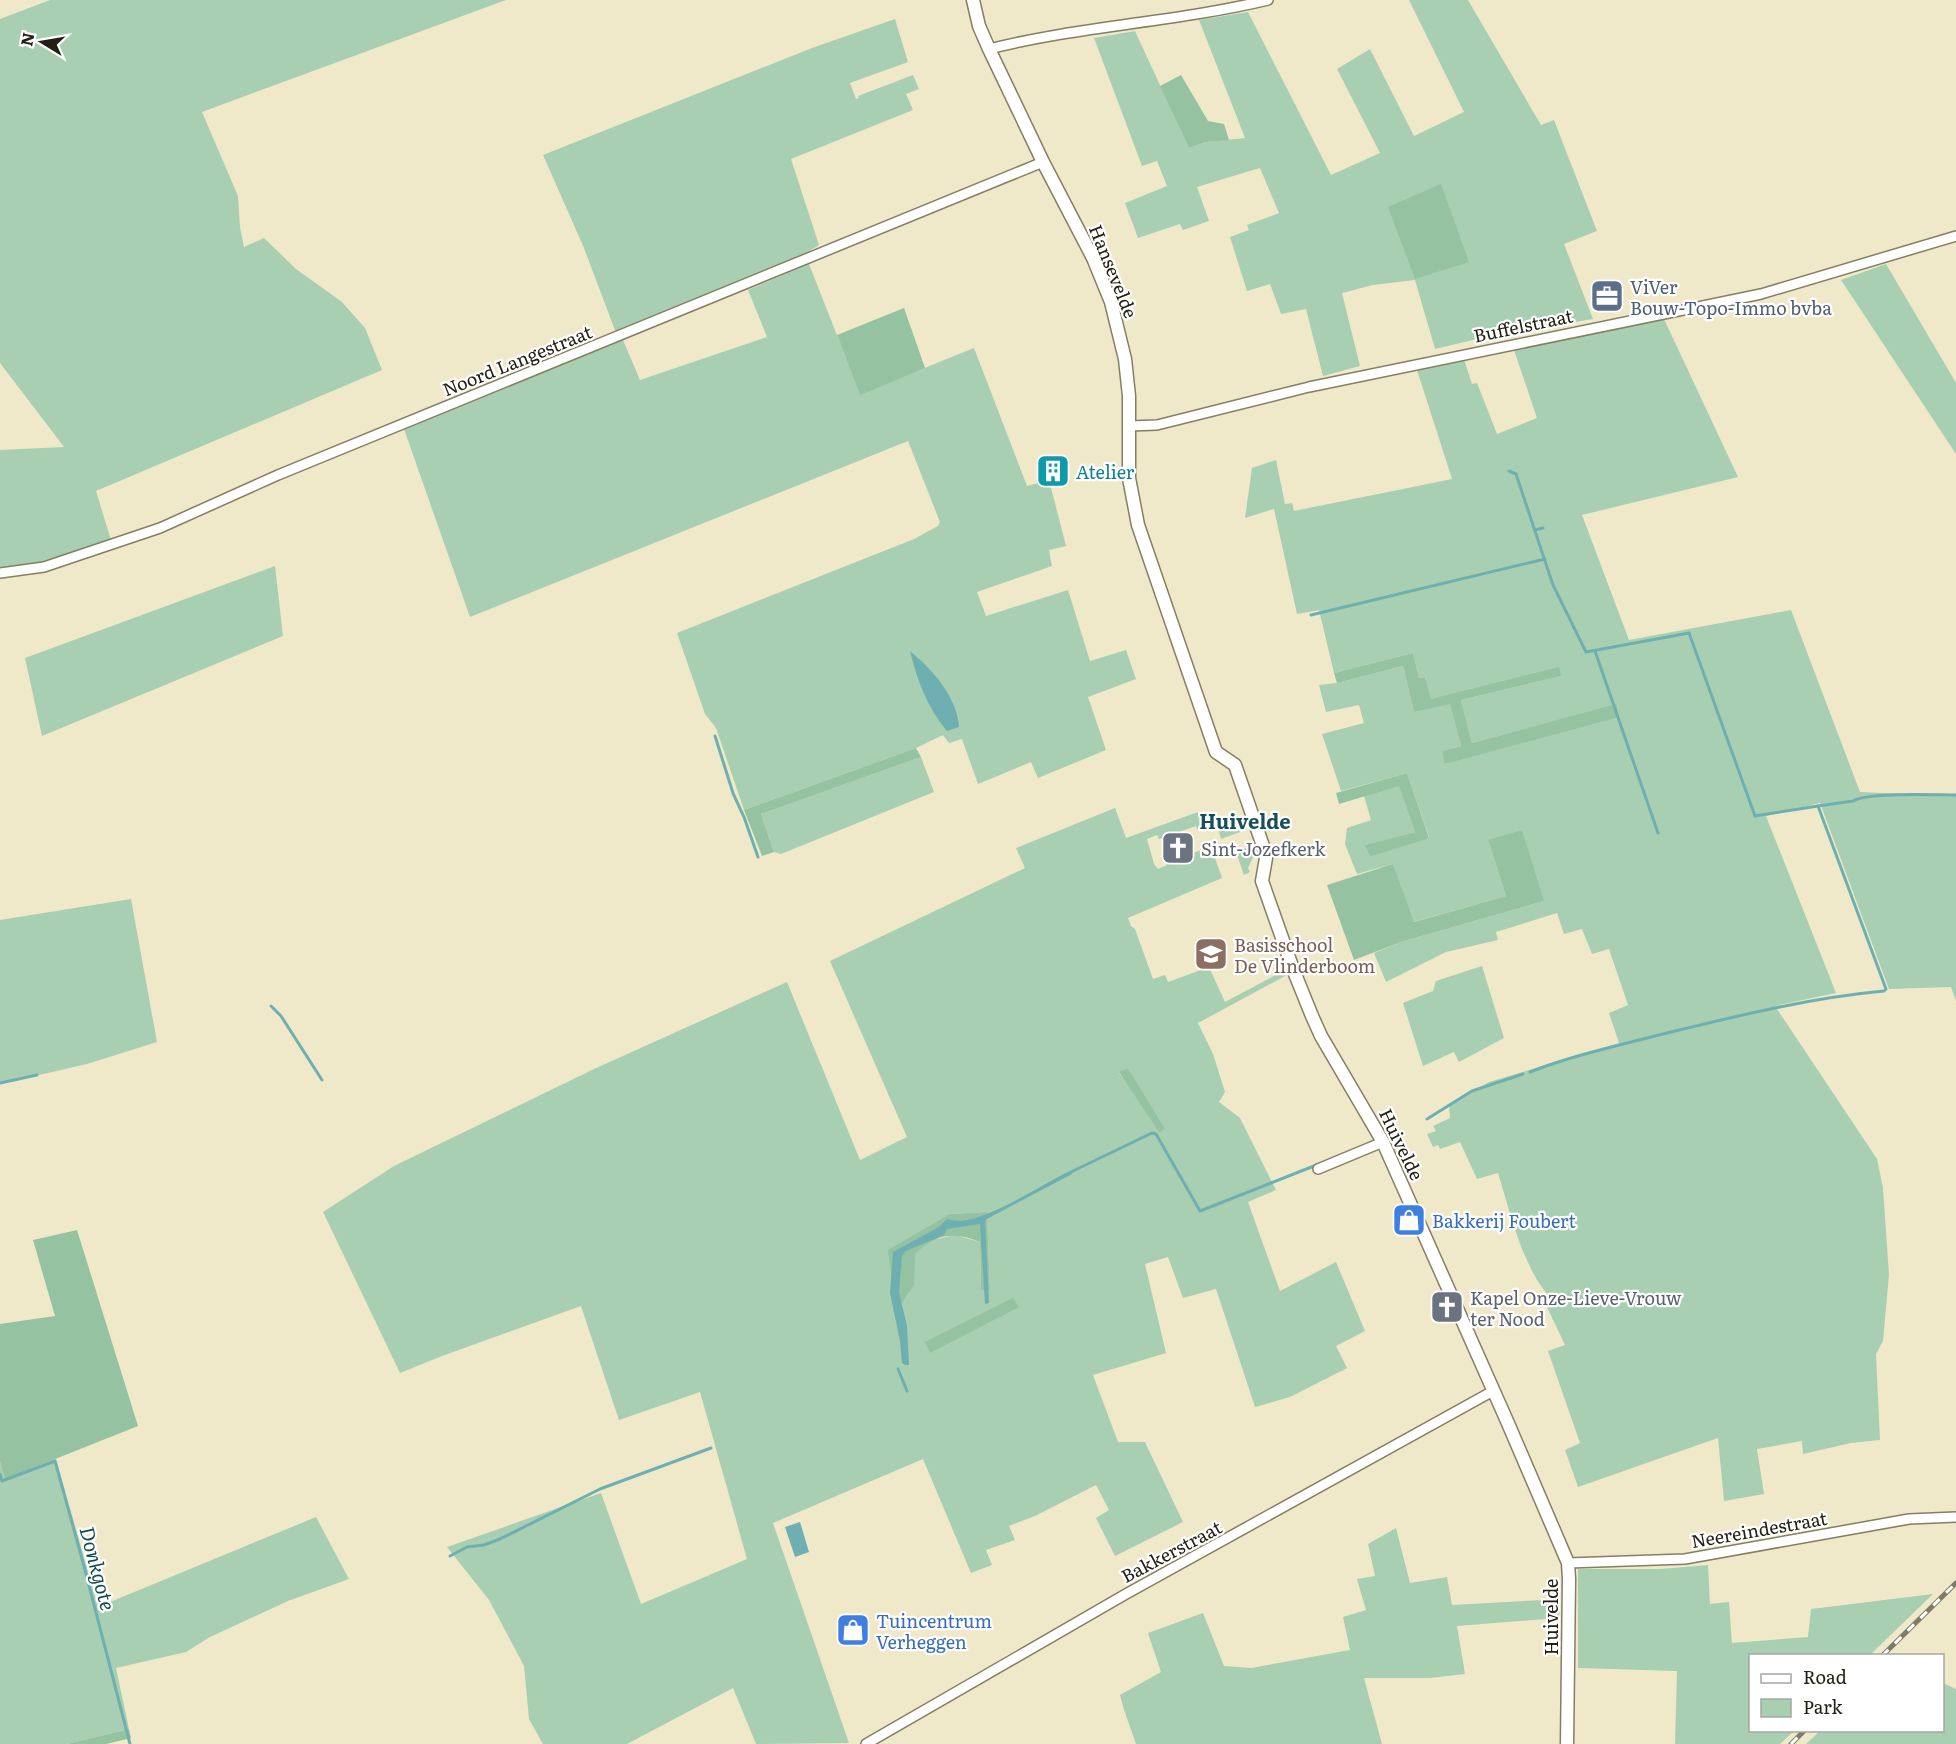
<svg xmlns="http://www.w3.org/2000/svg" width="1956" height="1744" viewBox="0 0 1956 1744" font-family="Literata,serif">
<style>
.green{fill:#a8cfb2;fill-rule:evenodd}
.forest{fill:#95c2a1}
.water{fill:#6eb0b1}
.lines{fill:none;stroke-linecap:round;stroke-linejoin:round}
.stream{stroke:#6eb0b1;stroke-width:3}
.minor-casing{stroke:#847f62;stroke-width:12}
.tertiary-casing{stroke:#847f62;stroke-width:15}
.minor{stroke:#fff;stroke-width:9}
.tertiary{stroke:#fff;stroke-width:12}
.rail-casing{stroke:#7e7b66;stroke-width:5}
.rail{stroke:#fff;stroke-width:3;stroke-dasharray:9;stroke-linecap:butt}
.labels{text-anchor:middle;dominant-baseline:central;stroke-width:4.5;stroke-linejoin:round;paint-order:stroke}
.street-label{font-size:18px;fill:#222014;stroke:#fff}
.service-label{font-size:18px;fill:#4e5e75;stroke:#fff;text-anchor:start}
.culture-label{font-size:18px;fill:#0d838f;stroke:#fff;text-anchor:start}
.worship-label{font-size:18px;fill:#5b616d;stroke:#fff;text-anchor:start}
.education-label{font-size:18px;fill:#785e54;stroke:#fff;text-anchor:start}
.shop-label{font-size:18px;fill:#366cbe;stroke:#fff;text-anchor:start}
.neighbourhood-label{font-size:20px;font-weight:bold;fill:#17505b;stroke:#fff}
.water-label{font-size:20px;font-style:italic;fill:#104c4d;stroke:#fff}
</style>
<rect width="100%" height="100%" fill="#efe9ca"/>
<g class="green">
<polygon points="50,0 506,0 202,112 238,196 240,227 244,247 264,238 296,269 342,302 365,328 382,370 96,491 111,540 35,564 0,569 0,450 64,447 0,363 0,19"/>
<polygon points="1409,0 1468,0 1541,125 1554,120 1597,231 1564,244 1593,319 1494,335 1435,349 1415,280 1373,285 1342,293 1360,366 1323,376 1306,309 1281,314 1270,284 1247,291 1230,237 1249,230 1247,225 1279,213 1260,168 1197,187 1209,221 1183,230 1180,224 1138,238 1125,203 1167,186 1157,161 1142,166 1094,38 1135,31 1189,148 1206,142 1245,138 1199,20 1248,12 1331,175 1380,153 1337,69 1370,49 1414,136 1464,112"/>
<polygon points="895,19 908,62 850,83 856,99 859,98 858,96 913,75 919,89 906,94 913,110 791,159 819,245 804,254 616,333 584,248 543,155 812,48"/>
<polygon points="809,264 860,394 974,348 1027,486 1049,480 1066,546 1049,550 1052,566 977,592 986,616 1068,590 1090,661 1126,650 1136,679 1088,697 1106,750 1038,778 1031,762 978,784 962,739 949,743 943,735 916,748 744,810 716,728 705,714 677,633 914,539 938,526 940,522 908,441 470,617 404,429 623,340 640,380 767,337 748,290"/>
<polygon points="1886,264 1956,383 1956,454 1841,280"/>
<path d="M1664,319L1738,477L1582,515L1629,640L1791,610L1860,792L1956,796V1001L1951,987L1889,989L1820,803L1766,816L1836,993L1775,1006L1877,1159L1883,1188L1889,1275L1883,1341L1876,1354L1880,1440L1851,1443L1803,1454L1802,1441L1757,1449L1764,1494L1724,1501L1718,1438L1578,1487L1565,1450L1580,1443L1548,1351L1565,1345L1546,1305L1558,1298L1554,1293L1548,1295C1521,1263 1510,1211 1498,1173L1477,1179L1460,1142L1440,1149L1438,1145L1433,1147L1427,1134L1436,1131L1433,1126L1450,1118L1449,1106L1489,1082L1619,1043L1609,1013L1628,1005L1609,949L1592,954L1582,929L1564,934L1557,913L1496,932L1498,940L1446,952L1386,982L1374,953L1401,942L1544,901L1488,840L1506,896L1413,922L1393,864L1357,874L1345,844L1347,828L1371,820L1364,796L1399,785L1415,832L1366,845L1370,857L1429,837L1407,773L1341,791L1322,734L1364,723L1359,705L1326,712L1319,685L1337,683L1403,666L1414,712L1450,703L1461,746L1442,751L1446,764L1616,705L1472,743L1461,700L1561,676L1430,699L1425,677L1419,678L1413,653L1334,673L1319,610L1297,614L1274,509L1245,518L1252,468L1276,460L1285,504L1292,503L1294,511L1452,479L1417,370L1464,359L1472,384L1477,383L1497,434L1537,418L1514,350Z"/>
<polygon points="275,566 283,636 42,736 25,658"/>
<polygon points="921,757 934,792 781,854 774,852 761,814"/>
<path d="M1115,808L1126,838L1198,812L1204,827L1197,829L1196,826L1159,839L1157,835L1147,839L1154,864L1158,869L1167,865L1166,862L1208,848V844H1210L1222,878L1128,918L1131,926L1135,929L1153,979L1165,975L1168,982L1209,967L1225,1002L1285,970L1287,975L1198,1023L1213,1054L1225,1092L1219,1102L1240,1118L1276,1190L1248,1202L1280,1291L1336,1262L1365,1331L1336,1346L1347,1368L1290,1397L1255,1407L1216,1289L1183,1298L1168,1257L1145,1264L1166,1353L1093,1375L1118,1442H1145L1183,1522L1115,1556L1096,1518L1109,1510L1096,1485L1035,1516L1009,1526L1015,1540L986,1550L992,1565L971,1573L923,1459L773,1523L849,1743L756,1744L733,1688L627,1744H543L529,1719L524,1666L489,1600L447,1547L601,1493L641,1604L747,1559L700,1392L619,1420L581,1306L442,1356L400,1373L323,1212L394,1166L594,1069L787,982L860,1160L907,1137L830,961L1025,868L1016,848ZM1128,1068L1164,1129V1130L1119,1073ZM987,1212L990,1290H981L980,1242L955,1235L928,1241L914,1254L950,1214Z"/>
<polygon points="1235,818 1240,832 1221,839 1217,824"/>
<polygon points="1254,845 1256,851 1248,868 1250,872 1244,875 1236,852"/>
<polygon points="131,899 157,1042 87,1064 0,1084 0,920"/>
<polygon points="1482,966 1504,1038 1459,1062 1454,1052 1423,1066 1403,1003 1433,991 1436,981"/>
<polygon points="56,1459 98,1607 316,1517 349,1579 288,1601 210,1637 186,1652 116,1668 129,1729 67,1744 0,1744 0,1462 5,1479"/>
<polygon points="1396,1528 1410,1583 1447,1577 1452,1605 1560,1599 1559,1618 1457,1626 1465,1674 1430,1678 1364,1678 1382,1744 1136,1744 1124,1710 1120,1695 1161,1672 1148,1633 1203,1613 1224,1666 1251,1668 1350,1650 1343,1617 1366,1610 1357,1579 1375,1576 1368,1544"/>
<polygon points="1708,1565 1710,1604 1729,1602 1732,1643 1808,1637 1811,1609 1933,1594 1870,1655 1750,1656 1750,1730 1794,1731 1780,1744 1675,1744 1677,1671 1578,1668 1578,1569 1661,1569"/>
<polygon points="1943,1683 1956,1689 1956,1744 1806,1744 1820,1731 1942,1730"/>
</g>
<g class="forest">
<polygon points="1181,75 1208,121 1224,124 1229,140 1206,142 1189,148 1160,86"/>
<polygon points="1441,184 1469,262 1415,279 1388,207"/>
<polygon points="904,308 925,368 860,395 837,335"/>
<polygon points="1413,653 1419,678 1425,677 1431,699 1559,667 1561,676 1461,700 1472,743 1616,704 1619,717 1445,764 1442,751 1461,746 1450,704 1414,712 1403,666 1337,683 1334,673"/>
<polygon points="916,748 921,757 761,814 774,852 762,856 744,810"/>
<polygon points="1407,773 1429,838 1370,857 1365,845 1415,832 1399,786 1339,804 1336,793"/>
<polygon points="1522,830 1544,901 1401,942 1354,960 1327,885 1393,864 1414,922 1506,896 1488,840"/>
<polygon points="1128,1068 1165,1129 1159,1132 1119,1072"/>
<path d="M987,1212L990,1291L981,1290L980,1242C954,1231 935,1234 915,1254L914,1285L899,1307L894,1297L888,1250L950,1214Z"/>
<polygon points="77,1230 138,1426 5,1479 0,1462 0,1324 55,1316 33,1240"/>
<polygon points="1013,1298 1019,1307 930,1353 925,1342"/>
<polygon points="129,1729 131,1738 106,1744 67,1744"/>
</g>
<g class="water">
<path d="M910,651C933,670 957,697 959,727L947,731C928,709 917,680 910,651Z"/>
<path d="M1070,1171L1072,1174L985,1220L989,1303L985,1304L980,1224L947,1229L944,1235L906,1251L902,1256L899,1292L907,1326L909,1365H905L902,1363L900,1341L890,1293L893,1252L939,1227L947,1219C951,1220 957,1221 961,1221C992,1218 1041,1185 1070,1171Z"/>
<polygon points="800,1522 809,1552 795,1557 785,1527"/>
</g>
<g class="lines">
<g class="stream">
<path d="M1509,471L1516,474L1553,585L1586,652L1689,633L1755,816L1818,806L1886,989L1884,991C1807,998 1733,1017 1659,1035C1616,1046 1571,1056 1530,1072"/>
<polyline points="1535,530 1543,528"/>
<polyline points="1311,615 1545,559"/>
<polyline points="1595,651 1658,833"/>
<polyline points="715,736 733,793 744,817 758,857"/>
<path d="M1818,806L1853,801C1867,792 1935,795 1956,795"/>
<polyline points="271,1006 281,1016 322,1080"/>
<polyline points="0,1083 37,1075"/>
<polyline points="1427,1119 1472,1091 1523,1074"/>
<polyline points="1071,1172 1152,1133 1156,1134 1200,1211 1319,1164"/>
<polyline points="898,1369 907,1391"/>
<polyline points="0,1474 2,1481 55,1461 84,1566 130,1744"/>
<polyline points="450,1556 467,1547 484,1545 500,1539 600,1489 711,1448"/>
</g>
<defs>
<g id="minor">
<path d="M989,49C1080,26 1176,22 1268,0"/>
<polyline points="1129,426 1157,425 1309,387 1761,294 1956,236"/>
<polyline points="0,573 44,567 160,528 278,475 1043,162"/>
<polyline points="1318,1169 1383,1142"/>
<polyline points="1568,1563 1685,1559 1909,1519 1956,1517"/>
<polyline points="866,1744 1126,1594 1493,1391"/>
</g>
<polyline id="tertiary" points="973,0 979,26 989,49 1043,162 1093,258 1111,302 1125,359 1129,396 1129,478 1138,525 1216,752 1235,765 1263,846 1266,858 1262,881 1293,969 1312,1016 1321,1036 1383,1142 1507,1421 1568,1563 1569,1579 1567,1744"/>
</defs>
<use href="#minor" class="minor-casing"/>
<use href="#tertiary" class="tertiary-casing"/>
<use href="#minor" class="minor"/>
<use href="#tertiary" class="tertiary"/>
<defs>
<g id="rail">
<polyline points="1882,1656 1956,1583"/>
<polyline points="1791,1744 1805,1730"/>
</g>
</defs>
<use href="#rail" class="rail-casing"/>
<use href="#rail" class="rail"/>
</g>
<defs>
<symbol id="office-square" viewBox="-11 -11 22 22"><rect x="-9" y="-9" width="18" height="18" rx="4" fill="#5c6f8a" stroke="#fff"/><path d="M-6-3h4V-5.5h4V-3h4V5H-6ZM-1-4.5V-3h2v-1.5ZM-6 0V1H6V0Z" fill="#fff"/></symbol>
<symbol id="building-square" viewBox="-11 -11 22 22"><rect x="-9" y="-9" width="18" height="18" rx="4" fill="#0f9aa8" stroke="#fff"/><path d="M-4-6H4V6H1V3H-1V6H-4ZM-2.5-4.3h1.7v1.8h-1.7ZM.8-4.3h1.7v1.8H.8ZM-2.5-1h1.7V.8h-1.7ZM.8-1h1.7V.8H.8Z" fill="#fff"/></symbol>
<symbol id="church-square" viewBox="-11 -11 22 22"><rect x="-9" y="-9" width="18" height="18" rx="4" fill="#6b7280" stroke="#fff"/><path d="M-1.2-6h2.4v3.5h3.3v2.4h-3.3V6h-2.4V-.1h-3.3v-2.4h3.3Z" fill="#fff"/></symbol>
<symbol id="school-square" viewBox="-11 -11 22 22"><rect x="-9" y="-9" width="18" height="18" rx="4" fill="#8d6e63" stroke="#fff"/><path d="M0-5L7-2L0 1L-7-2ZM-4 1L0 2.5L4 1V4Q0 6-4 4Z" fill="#fff"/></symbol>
<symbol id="shop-square" viewBox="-11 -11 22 22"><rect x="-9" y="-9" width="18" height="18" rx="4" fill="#3f7fe0" stroke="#fff"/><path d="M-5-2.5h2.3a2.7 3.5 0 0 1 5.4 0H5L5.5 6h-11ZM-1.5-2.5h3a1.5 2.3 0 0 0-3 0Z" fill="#fff"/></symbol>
</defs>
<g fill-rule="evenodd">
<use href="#office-square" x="1588" y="277" width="38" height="38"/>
<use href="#building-square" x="1034" y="452" width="38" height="38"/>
<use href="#church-square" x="1159" y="829" width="38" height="38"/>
<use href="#school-square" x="1192" y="935" width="38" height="38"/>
<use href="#shop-square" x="1390" y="1201" width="38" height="38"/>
<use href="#church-square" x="1428" y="1288" width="38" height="38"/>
<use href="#shop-square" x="834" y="1611" width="38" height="38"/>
</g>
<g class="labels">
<g class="street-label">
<text transform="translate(1114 271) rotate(68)">Hansevelde</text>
<text transform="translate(1523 325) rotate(-12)">Buffelstraat</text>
<text transform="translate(517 360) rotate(-22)">Noord Langestraat</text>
<text transform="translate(1402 1144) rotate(64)">Huivelde</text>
<text transform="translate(1759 1529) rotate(-10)">Neereindestraat</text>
<text transform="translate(1171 1551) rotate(-28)">Bakkerstraat</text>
<text transform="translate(1550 1617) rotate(-90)">Huivelde</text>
</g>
<g class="service-label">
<text x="1630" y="286">ViVer<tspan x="1630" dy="21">Bouw-Topo-Immo bvba</tspan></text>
</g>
<g class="culture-label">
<text x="1076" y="471">Atelier</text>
</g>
<g class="worship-label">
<text x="1201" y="848">Sint-Jozefkerk</text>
<text x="1470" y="1297">Kapel Onze-Lieve-Vrouw<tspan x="1470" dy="21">ter Nood</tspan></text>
</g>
<g class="education-label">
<text x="1234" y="944">Basisschool<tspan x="1234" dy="21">De Vlinderboom</tspan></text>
</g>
<g class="shop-label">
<text x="1432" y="1220">Bakkerij Foubert</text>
<text x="876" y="1620">Tuincentrum<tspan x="876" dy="21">Verheggen</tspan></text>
</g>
<g class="neighbourhood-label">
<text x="1245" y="820">Huivelde</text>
</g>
<g class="water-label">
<text transform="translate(99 1568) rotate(75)">Donkgote</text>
</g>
</g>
<rect x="1749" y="1654" width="195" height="78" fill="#ffffff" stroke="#a7a6a1" stroke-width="1.5"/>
<rect x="1761" y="1674" width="30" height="9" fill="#ffffff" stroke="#a7a6a1" stroke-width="1.5"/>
<text x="1803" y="1684" font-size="18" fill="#222014">Road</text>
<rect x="1761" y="1699" width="30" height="18" fill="#a8cfb2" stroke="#a7a6a1" stroke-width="1.5"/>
<text x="1803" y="1714" font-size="18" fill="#222014">Park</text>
<g transform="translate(42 42) rotate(281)" stroke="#ffffff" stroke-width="4.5" paint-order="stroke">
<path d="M0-4.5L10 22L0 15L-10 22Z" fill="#222014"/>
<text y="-9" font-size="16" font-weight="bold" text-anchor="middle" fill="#222014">N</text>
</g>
</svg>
